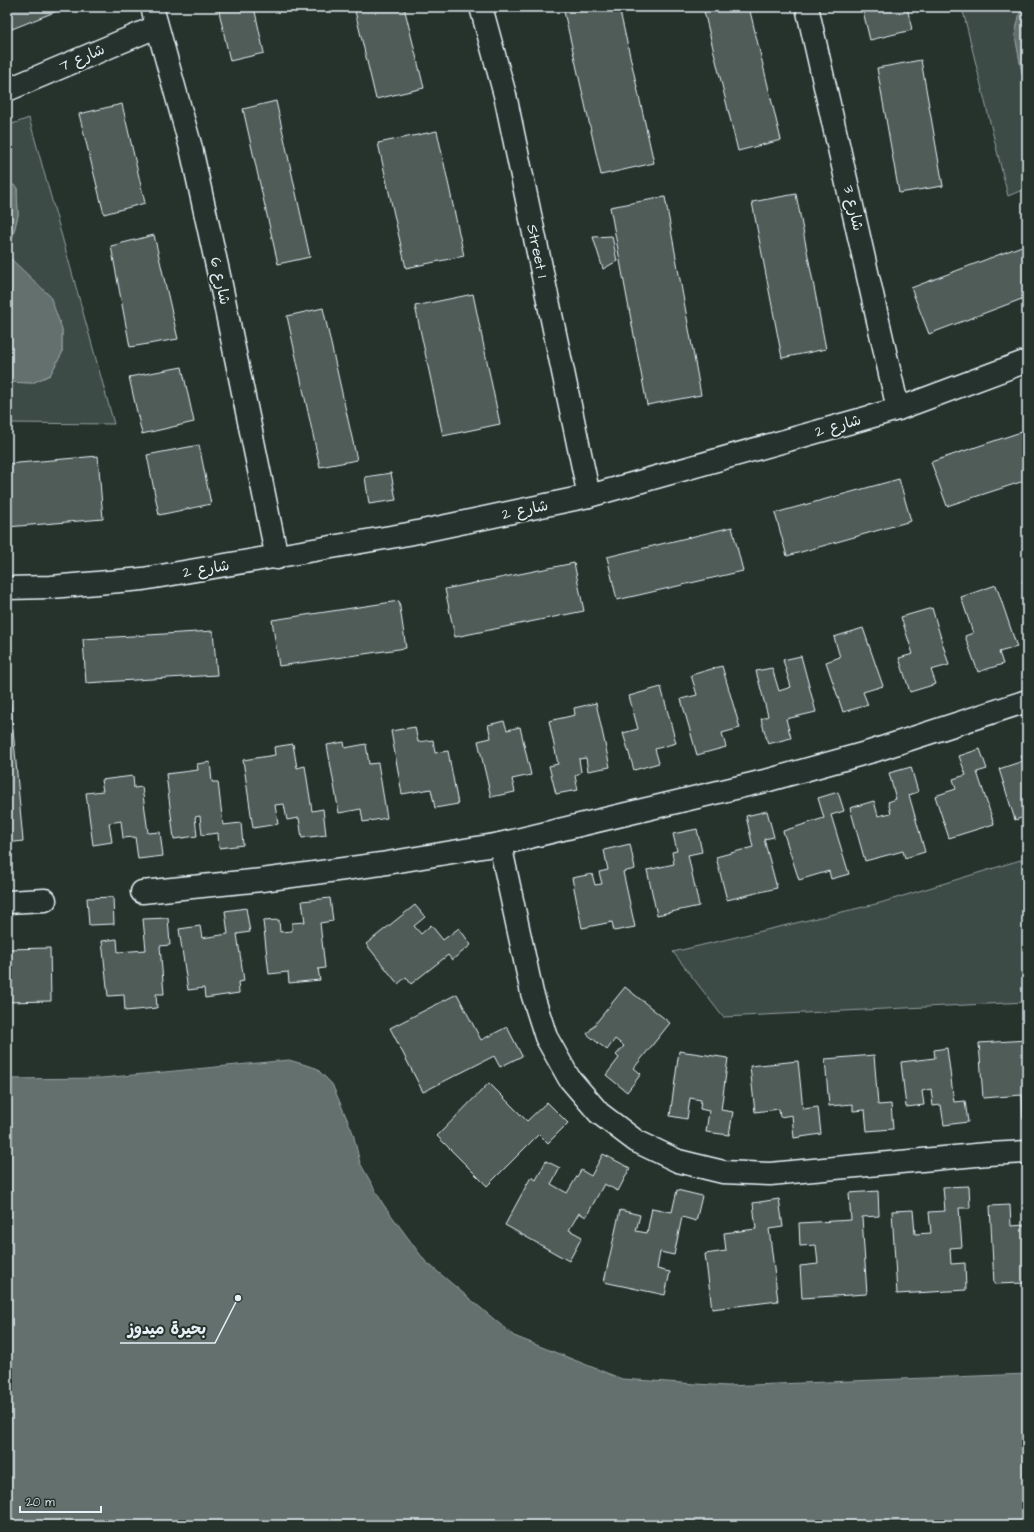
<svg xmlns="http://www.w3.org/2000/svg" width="1034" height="1532" viewBox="0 0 1034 1532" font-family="'Architects Daughter','Playpen Sans Arabic',sans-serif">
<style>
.green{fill:#3e4b47;stroke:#939ea0}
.water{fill:#636f6d;stroke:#98a3a5}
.building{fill:#505c59;stroke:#e8f1f8}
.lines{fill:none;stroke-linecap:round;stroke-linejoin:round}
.street-casing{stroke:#e8f1f8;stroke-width:25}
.street{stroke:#26332d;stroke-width:22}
.labels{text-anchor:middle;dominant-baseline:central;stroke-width:4;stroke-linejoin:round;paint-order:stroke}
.street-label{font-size:15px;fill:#e8f1f8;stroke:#26332d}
.leader{fill:none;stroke:#e8f1f8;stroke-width:1.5}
.callout-dot{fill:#e8f1f8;stroke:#26332d;stroke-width:1.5}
.callout-label{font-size:16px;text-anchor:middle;font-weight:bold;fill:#e8f1f8;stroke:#26332d;stroke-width:4;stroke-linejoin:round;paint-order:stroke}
</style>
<rect width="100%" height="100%" fill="#26332d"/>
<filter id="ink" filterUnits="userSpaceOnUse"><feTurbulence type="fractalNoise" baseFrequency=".025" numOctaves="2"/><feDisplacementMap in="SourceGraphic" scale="8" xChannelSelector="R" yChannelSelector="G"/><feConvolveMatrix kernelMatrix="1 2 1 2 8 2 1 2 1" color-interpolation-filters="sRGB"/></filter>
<g filter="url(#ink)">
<g class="green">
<polygon points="962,7 1021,7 1022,9 1015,35 1027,99 1027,188 1008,196"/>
<polygon points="29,118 114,424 7,423 7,382 32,383 50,375 62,353 62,329 10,258 10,247 18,215 17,188 7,180 7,126"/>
<polygon points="1027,858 1027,1002 723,1017 673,952 880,903"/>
</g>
<g class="water">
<polygon points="1021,7 1027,7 1027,99 1015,35"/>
<polygon points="7,180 17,188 18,215 10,247 10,258 50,296 62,329 62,353 50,375 32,383 7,382"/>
<polygon points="289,1060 316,1068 332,1084 353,1133 360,1163 383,1204 425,1261 514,1336 622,1379 727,1386 1027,1374 1027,1525 7,1525 7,1079 102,1078"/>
</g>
<g class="building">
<polygon points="7,7 67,7 7,31"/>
<polygon points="218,7 254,7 264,53 230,61"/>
<polygon points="354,7 404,7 424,88 376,99"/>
<polygon points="563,7 619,7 654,163 601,175"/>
<polygon points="703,7 749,7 781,140 738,151"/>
<polygon points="862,7 907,7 912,30 870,40"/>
<polygon points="921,60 943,186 899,193 877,68"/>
<polygon points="276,101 310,257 278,264 243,109"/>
<polygon points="122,104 145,203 104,214 79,114"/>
<polygon points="437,131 464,256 406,268 378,143"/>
<polygon points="796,194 826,349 782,358 752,202"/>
<polygon points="665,197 701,395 647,405 610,207"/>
<polygon points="154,235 178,339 130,347 111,246"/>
<polygon points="612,236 617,261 603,269 593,237"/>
<polygon points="1027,244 1027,297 929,334 911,288"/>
<polygon points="473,294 500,424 443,436 415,306"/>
<polygon points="323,308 357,460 320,467 287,316"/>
<polygon points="182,367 194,422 142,434 129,377"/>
<polygon points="1027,430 1027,480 947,506 931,462"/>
<polygon points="199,445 211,504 159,515 147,455"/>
<polygon points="98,456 103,519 7,527 7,464"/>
<polygon points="391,473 396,500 369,504 365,477"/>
<polygon points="899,479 911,521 787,556 775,513"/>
<polygon points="732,527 743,571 617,600 607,557"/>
<polygon points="574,563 584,611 455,637 445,589"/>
<polygon points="1027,579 1027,595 1022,581"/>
<polygon points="996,585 1017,647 999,652 1003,664 978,672 965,636 973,633 961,597"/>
<polygon points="399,601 406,648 279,666 272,620"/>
<polygon points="932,608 949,665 931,670 936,684 910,692 899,658 913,654 901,617"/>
<polygon points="863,628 883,686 863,692 868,705 843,712 826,662 840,657 834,637"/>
<polygon points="213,631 217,675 86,683 83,639"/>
<polygon points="801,656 816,712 786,719 791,738 768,744 761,719 768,716 756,671 772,668 779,691 791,687 783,660"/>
<polygon points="7,662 23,841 7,843"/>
<polygon points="722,666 740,728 722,733 726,747 697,755 681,699 697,695 691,675"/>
<polygon points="661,687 676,743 655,749 659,763 634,770 623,733 638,729 629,696"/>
<polygon points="596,703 610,767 588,771 586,758 579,759 581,772 575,776 578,790 556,794 549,766 558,764 549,721 575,715 574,708"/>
<polygon points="504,721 507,730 520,727 531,775 512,779 515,792 491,797 478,741 491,738 488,725"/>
<polygon points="415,727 418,742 433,740 435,753 448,751 458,804 435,808 431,789 402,794 391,731"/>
<polygon points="344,742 345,748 366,744 369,764 378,763 387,818 363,822 361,809 339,813 327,745"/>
<polygon points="293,744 297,768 305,766 312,811 323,809 326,835 302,838 299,818 287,820 284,804 275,805 278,824 253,828 243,760 275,755 274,747"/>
<polygon points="980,749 987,769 977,772 994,824 949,838 935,796 956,789 953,779 966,775 959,756"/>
<polygon points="1027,754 1027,816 1015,820 999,769 1023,761 1021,756"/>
<polygon points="210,762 212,782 218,782 223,825 241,823 243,845 219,848 218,833 202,835 200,816 195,817 197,836 174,839 166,774 198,770 197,764"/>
<polygon points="911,767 918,792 909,795 925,852 905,858 903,851 865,861 850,808 874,801 878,816 891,813 888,802 896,799 889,773"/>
<polygon points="133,776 134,788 142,787 148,833 160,832 163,856 138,859 135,837 123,838 121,821 109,823 112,842 93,845 86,793 103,791 101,780"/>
<polygon points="838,792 844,811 831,815 849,874 831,879 829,871 799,880 783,831 824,818 818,798"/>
<polygon points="767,811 774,837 764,839 777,888 727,900 716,857 753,847 746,816"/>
<polygon points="697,829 702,852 688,855 699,906 657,915 647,870 674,864 672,852 677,851 673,834"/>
<polygon points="630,844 635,869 623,872 635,927 614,931 612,922 582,928 572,878 592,874 595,885 602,884 599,872 608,870 604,850"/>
<polygon points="113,897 114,924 89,925 87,898"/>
<polygon points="330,898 333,921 320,923 325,968 318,969 320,980 289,983 288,972 269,974 263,921 279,920 280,932 292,931 292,923 305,922 302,901"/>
<polygon points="415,905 425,917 414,926 421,934 431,925 443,940 459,928 471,945 452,960 448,955 411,984 406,977 398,984 366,944"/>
<polygon points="246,908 250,932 237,934 244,981 238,982 239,993 205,998 204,988 188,990 179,929 200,926 202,938 228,934 225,911"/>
<polygon points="168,918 170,945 160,946 164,994 156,994 157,1008 125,1011 124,995 108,996 102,941 117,939 118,952 146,950 143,919"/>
<polygon points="50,948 51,1001 7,1002 7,949"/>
<polygon points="625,987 670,1023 634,1068 641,1074 627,1092 606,1075 619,1058 616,1055 624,1046 615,1039 607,1050 587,1034"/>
<polygon points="457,994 481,1040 507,1027 522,1056 500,1067 494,1056 423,1092 390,1028"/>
<polygon points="1027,1040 1027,1119 1023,1119 1022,1095 983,1098 979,1043"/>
<polygon points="947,1048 954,1102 965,1101 968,1122 944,1125 941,1105 933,1106 931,1089 922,1091 924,1105 906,1107 901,1062 935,1058 934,1050"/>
<polygon points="679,1051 728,1058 721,1110 733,1112 729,1135 706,1132 709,1111 700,1109 701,1100 690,1098 687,1119 670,1116"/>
<polygon points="874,1055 878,1105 891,1104 893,1129 867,1131 865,1110 853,1111 853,1104 829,1106 825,1059"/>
<polygon points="798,1061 803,1109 818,1107 821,1134 794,1138 792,1115 780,1117 779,1109 755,1112 750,1066"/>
<polygon points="489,1083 527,1121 547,1102 568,1123 548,1143 539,1134 487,1186 437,1136"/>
<polygon points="603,1154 630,1168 618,1191 604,1184 586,1217 579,1213 569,1230 582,1237 569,1261 505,1225 531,1177 536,1180 546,1161 560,1168 551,1184 567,1193 581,1170 591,1176"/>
<polygon points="969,1186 970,1208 959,1208 962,1247 950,1248 951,1264 965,1263 966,1290 897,1294 892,1211 913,1210 915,1234 931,1233 929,1212 945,1211 943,1187"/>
<polygon points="677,1190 702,1196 696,1221 682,1217 674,1255 660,1252 657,1269 670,1272 665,1295 604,1282 620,1210 640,1215 636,1231 647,1233 652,1208 672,1212"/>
<polygon points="878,1191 879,1216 862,1217 867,1294 802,1298 800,1266 818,1264 816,1245 800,1246 799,1223 851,1220 849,1193"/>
<polygon points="779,1199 783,1227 769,1229 778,1301 712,1309 705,1254 726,1251 724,1233 756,1229 753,1203"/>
<polygon points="1024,1200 1027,1200 1027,1283 994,1284 990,1206 1010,1205 1011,1226 1025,1225"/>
</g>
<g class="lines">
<defs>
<g id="street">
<polyline points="152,7 191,148 220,280 277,558"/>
<polyline points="481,7 505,95 589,496"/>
<polyline points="807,7 898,409"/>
<polyline points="7,90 156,27"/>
<polyline points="7,588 51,587 143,579 408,534 589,496 898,409 1027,361"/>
<polyline points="500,844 532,993 546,1037 569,1078 599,1113 636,1141 678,1161 723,1172 770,1174 987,1154 1027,1152"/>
<polyline points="142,892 262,880 381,864 500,844 769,780 873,751 1027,701"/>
<polyline points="7,902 45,900"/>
</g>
</defs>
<use href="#street" class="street-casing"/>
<use href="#street" class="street"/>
</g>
</g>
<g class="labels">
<g class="street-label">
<text transform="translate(82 58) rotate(-23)">شارع 7</text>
<text transform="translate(853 208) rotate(77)">شارع 3</text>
<text transform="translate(537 251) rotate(78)">Street 1</text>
<text transform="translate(220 281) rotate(78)">شارع 6</text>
<text transform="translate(838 426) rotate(-16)">شارع 2</text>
<text transform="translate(525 510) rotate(-12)">شارع 2</text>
<text transform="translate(206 569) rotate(-9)">شارع 2</text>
</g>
</g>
<path class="leader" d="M238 1298L215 1343H120"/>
<circle class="callout-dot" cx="238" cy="1298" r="4"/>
<g class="callout-label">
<text x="167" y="1334">بحيرة ميدوز</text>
</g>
<rect width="1034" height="1532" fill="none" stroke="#26332d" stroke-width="24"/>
<rect x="12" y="12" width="1010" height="1508" fill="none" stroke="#e8f1f8" stroke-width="1.5" filter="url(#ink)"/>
<path d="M20 1506v6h81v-6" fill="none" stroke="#e8f1f8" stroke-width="2"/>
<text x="26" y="1506" font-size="12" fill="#e8f1f8" stroke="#26332d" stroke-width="3" paint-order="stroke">20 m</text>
</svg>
